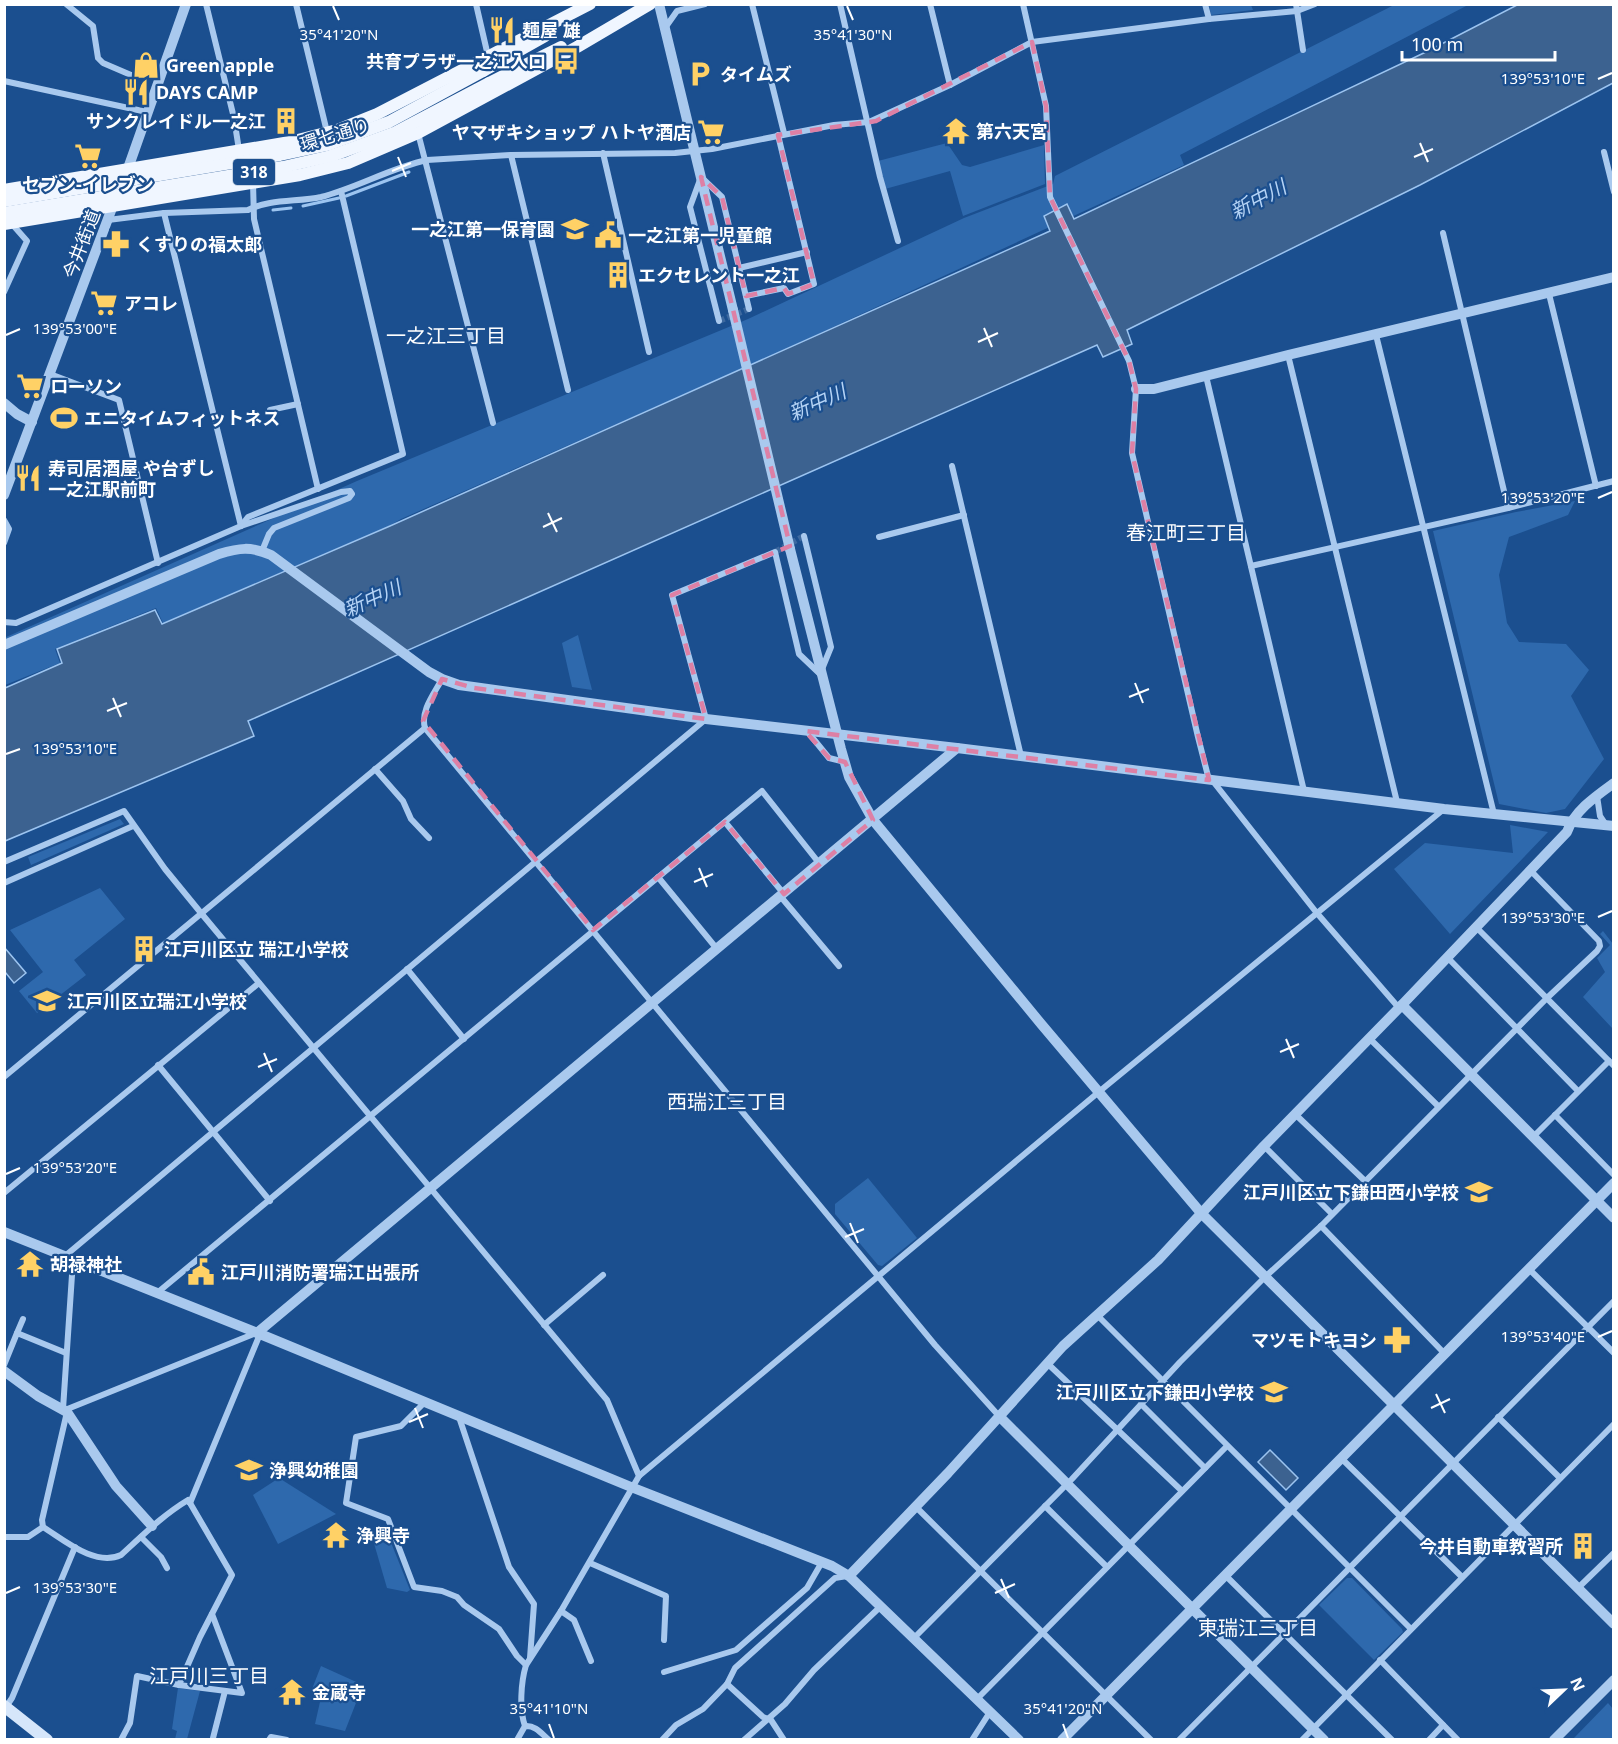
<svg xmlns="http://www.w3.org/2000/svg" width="1618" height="1744" viewBox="0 0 1618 1744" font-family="'Noto Sans','Noto Sans JP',sans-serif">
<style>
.green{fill:#2e69ad}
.water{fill:#3c6290;stroke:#9cc4f0;stroke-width:1.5}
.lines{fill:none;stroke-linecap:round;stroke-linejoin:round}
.stream{stroke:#9cc4f0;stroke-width:3}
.minor-tunnel{stroke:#3d69a0;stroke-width:6;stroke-dasharray:6 3;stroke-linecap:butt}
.minor{stroke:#a9c9ee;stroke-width:6}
.tertiary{stroke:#a9c9ee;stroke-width:10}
.secondary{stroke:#d6e6fa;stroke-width:12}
.primary{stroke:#f0f6ff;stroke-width:12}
.tertiary-bridge{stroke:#a9c9ee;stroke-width:10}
.primary-bridge{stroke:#f0f6ff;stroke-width:12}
.marked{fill:none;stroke:#dd80a5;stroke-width:4.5;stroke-dasharray:12 8;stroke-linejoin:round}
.ticks{fill:none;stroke:#fff;stroke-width:2}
.labels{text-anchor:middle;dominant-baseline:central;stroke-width:4.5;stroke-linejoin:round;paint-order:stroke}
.shield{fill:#1b4f8f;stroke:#bbcadd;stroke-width:1.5}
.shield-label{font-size:16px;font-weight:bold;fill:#fff}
.poi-label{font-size:18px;font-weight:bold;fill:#fff;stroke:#1b4f8f;text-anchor:start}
.street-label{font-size:18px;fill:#fff;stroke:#1b4f8f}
.water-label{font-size:20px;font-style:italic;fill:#b5d3f5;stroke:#1b4f8f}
.neighbourhood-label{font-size:20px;fill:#fff;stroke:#1b4f8f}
.ticks-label{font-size:15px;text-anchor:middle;fill:#fff;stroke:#1b4f8f;stroke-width:4.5;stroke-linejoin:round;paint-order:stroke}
</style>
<rect width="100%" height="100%" fill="#1b4f8f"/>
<g class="green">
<polygon points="1209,5 1251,5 1253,10 1211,15"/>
<polygon points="1394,5 1468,5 1180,155 1184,165 764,359 401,519 389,526 163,623 156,608 55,649 60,663 5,685 4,638 357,481 748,319 964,218 1053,184 1055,176"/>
<polygon points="947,143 962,165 970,167 1044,145 1045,184 963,216 950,171 885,189 878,161"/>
<polygon points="1575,501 1568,515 1509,537 1499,575 1507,623 1519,642 1566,644 1589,670 1571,696 1604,759 1565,809 1546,813 1499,804 1433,531 1516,512"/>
<polygon points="578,635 592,690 572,687 562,643"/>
<polygon points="120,819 124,824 31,865 28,857"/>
<polygon points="1510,825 1548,832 1450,934 1394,869 1425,843 1513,853"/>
<polygon points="100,888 125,919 74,960 86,975 37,1013 19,991 43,972 10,930"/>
<polygon points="1603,931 1613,944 1613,1029 1583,997 1605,972 1597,958 1610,945 1600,934"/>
<polygon points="868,1178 917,1238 882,1266 878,1265 835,1214 835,1204"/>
<polygon points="279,1478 336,1514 278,1544 253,1495"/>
<polygon points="386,1530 410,1590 407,1592 387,1588 373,1540 375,1534"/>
<polygon points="1347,1578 1352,1578 1402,1629 1403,1632 1374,1660 1319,1605"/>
<polygon points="321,1666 363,1685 345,1731 315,1724 322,1693 312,1689"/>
<polygon points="178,1688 200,1691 187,1739 175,1739 177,1731 172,1729"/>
<polygon points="1608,1703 1613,1709 1613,1739 1573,1739"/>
</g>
<g class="water">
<polygon points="1517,5 1613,5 1613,83 1420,185 1127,330 1132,344 1103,357 1097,345 248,721 254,736 5,841 5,688 62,663 57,649 155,610 162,624 390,526 1050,231 1044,216 1067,204 1074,219 1428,51"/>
<polygon points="4,947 26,973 14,983 5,972"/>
<polygon points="1270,1450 1298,1478 1286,1490 1258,1462"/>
</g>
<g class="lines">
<g class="stream">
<polyline points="346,196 409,172"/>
<polyline points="303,206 339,198"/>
<polyline points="273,210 291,208"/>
</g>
<g class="minor-tunnel">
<polyline points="719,321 749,309"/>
<polyline points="775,552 804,536"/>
</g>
<g class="minor">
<polyline points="66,4 93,26 98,58 103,63 131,75"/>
<polyline points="206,4 234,118 239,150"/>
<polyline points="296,4 327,132"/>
<polyline points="476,4 488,56"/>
<polyline points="752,4 784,133"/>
<polyline points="840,4 880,177 898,241"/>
<polyline points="930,4 950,85"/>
<polyline points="1023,4 1046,106 1050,197 1129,361 1136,389 1132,453 1198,737 1209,780"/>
<polyline points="1205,4 1209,19"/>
<polyline points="1296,4 1303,50"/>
<polyline points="665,28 677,11 705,4"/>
<polyline points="4,81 147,112"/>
<polyline points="418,133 493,423"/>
<polyline points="1604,152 1614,192"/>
<polyline points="603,153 649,352"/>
<polyline points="511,155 568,390"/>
<polyline points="253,183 254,219 318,489"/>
<polyline points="164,213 241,526"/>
<path d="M108,220L164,213L248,210C269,199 298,202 321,197C357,188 390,168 427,160L511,155L675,153L712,149L834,125L869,122L950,85L1032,42L1209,19L1297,11L1315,4"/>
<polyline points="1443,233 1508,508"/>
<polyline points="739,268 807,252"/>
<polyline points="4,292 27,241 12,224"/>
<polyline points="1549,294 1596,486"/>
<polyline points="746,296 784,288 788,294 814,284 778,135"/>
<polyline points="719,321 690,207 701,177 722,197 749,309"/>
<polyline points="1376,335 1494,814"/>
<polyline points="1288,355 1397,802"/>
<polyline points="50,374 119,400 158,563"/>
<polyline points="1206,376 1304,791"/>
<polyline points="270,410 298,404"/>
<polyline points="952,466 1021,756"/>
<polyline points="4,520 9,529 4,543"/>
<polyline points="241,526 248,517 403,454 341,191"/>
<polyline points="879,537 964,515"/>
<polyline points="1251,566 1508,508 1614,481"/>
<polyline points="4,622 16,623 241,526 341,492 350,491 352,494 349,498 274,528 269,534 262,551"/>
<path d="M442,679C434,694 420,711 425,728L935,1345L999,1416"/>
<polyline points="807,731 829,758 845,762"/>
<polyline points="375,769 403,801 411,819 429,838"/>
<polyline points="1212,780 1316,912 1399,1008"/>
<polyline points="1597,796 1600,816 1606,825"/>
<polyline points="725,822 784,894"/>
<path d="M4,862L124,811L165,869L201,913L607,1400L639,1476L561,1611L526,1665C521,1682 519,1709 525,1726"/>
<polyline points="658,877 717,949"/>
<polyline points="4,883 133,826"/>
<polyline points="781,897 839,966"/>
<polyline points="1476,927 1614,1066"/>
<polyline points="1447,957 1578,1091"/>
<polyline points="407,969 464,1039"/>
<polyline points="1369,1038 1438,1106"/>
<polyline points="158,1065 270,1201"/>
<polyline points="4,1077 425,728"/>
<polyline points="1295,1114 1365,1181"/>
<polyline points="1555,1115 1614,1175"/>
<polyline points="1533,1137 1609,1061"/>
<polyline points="1264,1146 1332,1214"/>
<polyline points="4,1193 259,983"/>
<polyline points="1321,1226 1444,1353"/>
<polyline points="65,1256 706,719 672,595 775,552 799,654 820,674 831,647 804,536"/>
<polyline points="1529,1269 1614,1353"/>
<polyline points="157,1293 762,791 819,863"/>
<polyline points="1097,1315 1411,1629"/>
<polyline points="544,1325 603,1275"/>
<polyline points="17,1333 23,1319"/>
<polyline points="1047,1363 1182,1491"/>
<polyline points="4,1365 17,1333 66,1353"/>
<polyline points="425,1402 401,1426 356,1437 346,1503 388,1519 414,1587 442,1591 457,1597 464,1605 499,1629 517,1656 526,1665"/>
<polyline points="1141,1404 1205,1468"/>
<polyline points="63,1409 73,1260"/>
<polyline points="65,1410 256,1333"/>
<path d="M67,1412L42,1520L43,1527C64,1540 95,1567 121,1555C143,1535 163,1515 188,1500L190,1503"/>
<polyline points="459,1417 509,1567 534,1604 530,1658"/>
<polyline points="1498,1417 1560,1478"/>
<polyline points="1341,1458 1462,1577"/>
<polyline points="639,1476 1106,1086 1444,809"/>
<polyline points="190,1503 260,1334"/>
<polyline points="915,1506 1151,1740"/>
<polyline points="1045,1506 1107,1567"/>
<polyline points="4,1537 28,1537 43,1527"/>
<polyline points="141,1537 161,1557 167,1568"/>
<polyline points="590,1563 666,1596 664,1640"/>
<polyline points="1225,1575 1392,1740"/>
<polyline points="1578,1588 1614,1553"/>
<polyline points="561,1611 574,1620 591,1661"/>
<polyline points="914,1638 1072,1479 1180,1362 1265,1277 1321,1226 1547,998 1597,951 1600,946 1599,941 1530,870"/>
<polyline points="1380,1660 1458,1740"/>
<polyline points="664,1672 736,1650 807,1588 822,1562"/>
<polyline points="727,1684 763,1717 771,1720 784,1740"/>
<polyline points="179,1685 242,1693 212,1614"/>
<polyline points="977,1699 1227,1446"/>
<polyline points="6,1707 12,1698 75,1547"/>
<polyline points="213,1738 225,1691"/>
<polyline points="121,1740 130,1723 137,1676 179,1685 200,1637 232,1575 190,1503"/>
<polyline points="269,1740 271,1737 287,1740"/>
<path d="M517,1740L525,1726C535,1725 541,1733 549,1740"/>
<polyline points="662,1740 676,1725 703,1709 727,1684 735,1668 835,1578 847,1576"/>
<polyline points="744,1740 785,1704 814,1670 880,1607"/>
<polyline points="972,1740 990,1712"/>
<polyline points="1179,1740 1614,1301"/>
<polyline points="1302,1740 1614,1424"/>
<polyline points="1429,1740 1443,1725"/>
</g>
<g class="tertiary">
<polyline points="659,4 733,310"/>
<polyline points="126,174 186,4"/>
<polyline points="1136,389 1154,389 1288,355 1614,277"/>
<polyline points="4,403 17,414 32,422"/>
<polyline points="4,495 115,200"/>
<polyline points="790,549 841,749 849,777 873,820 1042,1025 1201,1213 1614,1624"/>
<path d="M4,645L219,554C239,548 251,546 271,555L429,672L442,679L459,685L706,719L957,748L1444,809L1614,826"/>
<polyline points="1402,1005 1614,1218"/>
<polyline points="4,1232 260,1334 631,1487 832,1566 849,1576 1019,1740"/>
<polyline points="257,1333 957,748"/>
<polyline points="4,1371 38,1396 67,1412 116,1486 152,1526"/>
<polyline points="999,1416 1324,1740"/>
<path d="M849,1576L948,1473L1063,1346L1158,1260L1264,1146L1399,1008L1567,832C1574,811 1596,796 1614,783"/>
<polyline points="1062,1740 1614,1183"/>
<polyline points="1554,1740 1614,1680"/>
</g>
<polyline class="secondary" points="4,1706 47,1740"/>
<g class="primary">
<polyline points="483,71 545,36"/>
<polyline points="489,83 561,47"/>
<polyline points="4,190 290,142 337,130 377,114 590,4"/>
<polyline points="4,224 300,175 348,163 418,133 577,47 650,4"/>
</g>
<polyline class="tertiary-bridge" points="733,310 790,549"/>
<g class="primary-bridge">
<polyline points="4,201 280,155 327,145 389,122 483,71"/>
<polyline points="4,213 283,167 331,156 394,133 489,83"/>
</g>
</g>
<path class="marked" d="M1032,42L1046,106L1050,197L1129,361L1136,389L1132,453L1209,780L805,731L829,758L845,762L873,820L784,894L725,822L593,930L423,721L442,679L474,688L706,719L672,595L790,546L701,177L722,197L746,296L784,288L788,294L814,284L778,135L876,121Z"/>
<path class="ticks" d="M333,6L339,20M847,6L853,20M1598,79L1612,73M1420,143L1428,162M398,157L406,177M1414,157L1433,149M392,171L411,163M984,328L992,347M6,335L20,329M978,342L998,333M1598,498L1612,492M548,513L557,532M543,527L562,518M1135,683L1143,703M1129,697L1149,689M113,698L121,717M107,711L127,703M6,754L20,749M699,868L707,887M694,882L713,874M1598,917L1612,911M1286,1039L1294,1058M1280,1052L1299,1044M264,1053L272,1072M258,1067L277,1059M6,1174L20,1168M850,1223L858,1243M845,1237L864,1229M1598,1337L1612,1331M1436,1394L1445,1413M415,1408L423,1428M1431,1408L1450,1399M409,1422L428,1414M1001,1579L1009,1598M6,1593L20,1587M995,1593L1015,1584M549,1724L554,1738M1063,1724L1068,1738"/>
<defs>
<symbol id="restaurant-bare" viewBox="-9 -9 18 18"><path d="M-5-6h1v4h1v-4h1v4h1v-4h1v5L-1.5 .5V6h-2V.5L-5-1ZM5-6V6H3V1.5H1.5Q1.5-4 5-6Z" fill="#ffd166" stroke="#1b4f8f" stroke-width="2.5" paint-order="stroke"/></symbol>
<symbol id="bus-bare" viewBox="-9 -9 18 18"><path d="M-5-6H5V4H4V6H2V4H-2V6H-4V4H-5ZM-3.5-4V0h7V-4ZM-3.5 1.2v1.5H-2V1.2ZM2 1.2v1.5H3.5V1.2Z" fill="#ffd166" stroke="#1b4f8f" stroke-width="2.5" paint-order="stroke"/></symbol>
<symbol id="shop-bare" viewBox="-9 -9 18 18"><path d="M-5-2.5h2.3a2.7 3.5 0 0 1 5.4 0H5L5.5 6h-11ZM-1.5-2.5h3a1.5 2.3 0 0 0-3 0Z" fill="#ffd166" stroke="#1b4f8f" stroke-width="2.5" paint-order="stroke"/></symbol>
<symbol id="parking-bare" viewBox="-9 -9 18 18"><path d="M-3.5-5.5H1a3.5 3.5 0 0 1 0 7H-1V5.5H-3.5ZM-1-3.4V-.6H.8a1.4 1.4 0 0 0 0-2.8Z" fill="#ffd166" stroke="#1b4f8f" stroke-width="2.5" paint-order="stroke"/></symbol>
<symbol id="building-bare" viewBox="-9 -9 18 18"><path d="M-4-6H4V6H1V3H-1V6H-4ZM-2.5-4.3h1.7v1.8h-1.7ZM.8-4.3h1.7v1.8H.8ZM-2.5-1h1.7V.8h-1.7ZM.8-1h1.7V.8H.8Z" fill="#ffd166" stroke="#1b4f8f" stroke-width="2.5" paint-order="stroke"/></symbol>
<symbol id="temple-bare" viewBox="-9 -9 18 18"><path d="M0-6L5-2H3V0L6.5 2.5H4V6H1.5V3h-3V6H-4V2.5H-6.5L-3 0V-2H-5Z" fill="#ffd166" stroke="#1b4f8f" stroke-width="2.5" paint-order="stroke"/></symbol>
<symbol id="supermarket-bare" viewBox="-9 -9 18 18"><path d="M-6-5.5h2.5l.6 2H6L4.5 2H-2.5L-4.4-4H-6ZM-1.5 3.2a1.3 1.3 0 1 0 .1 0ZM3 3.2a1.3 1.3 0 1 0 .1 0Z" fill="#ffd166" stroke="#1b4f8f" stroke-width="2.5" paint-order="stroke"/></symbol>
<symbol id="school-bare" viewBox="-9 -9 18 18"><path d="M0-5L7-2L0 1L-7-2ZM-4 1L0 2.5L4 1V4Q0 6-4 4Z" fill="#ffd166" stroke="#1b4f8f" stroke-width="2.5" paint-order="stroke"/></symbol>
<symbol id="civic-bare" viewBox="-9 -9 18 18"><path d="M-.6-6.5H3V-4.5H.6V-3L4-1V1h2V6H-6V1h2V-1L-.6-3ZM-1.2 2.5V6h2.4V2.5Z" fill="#ffd166" stroke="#1b4f8f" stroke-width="2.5" paint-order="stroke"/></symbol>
<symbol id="pharmacy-bare" viewBox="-9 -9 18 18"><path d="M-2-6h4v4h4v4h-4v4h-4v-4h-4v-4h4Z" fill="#ffd166" stroke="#1b4f8f" stroke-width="2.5" paint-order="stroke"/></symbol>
<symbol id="stadium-bare" viewBox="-9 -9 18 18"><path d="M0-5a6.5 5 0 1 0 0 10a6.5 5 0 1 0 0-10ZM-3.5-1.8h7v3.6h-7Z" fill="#ffd166" stroke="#1b4f8f" stroke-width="2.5" paint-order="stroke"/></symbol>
</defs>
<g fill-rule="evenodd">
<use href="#restaurant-bare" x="483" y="11" width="38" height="38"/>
<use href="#bus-bare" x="547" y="42" width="38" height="38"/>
<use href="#shop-bare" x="127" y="46" width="38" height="38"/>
<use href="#parking-bare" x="681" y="55" width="38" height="38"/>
<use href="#restaurant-bare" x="117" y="73" width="38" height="38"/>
<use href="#building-bare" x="267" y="102" width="38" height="38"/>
<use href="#temple-bare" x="937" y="112" width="38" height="38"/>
<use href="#supermarket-bare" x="692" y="113" width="38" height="38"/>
<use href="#supermarket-bare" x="69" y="137" width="38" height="38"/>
<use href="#school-bare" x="556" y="210" width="38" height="38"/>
<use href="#civic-bare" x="589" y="216" width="38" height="38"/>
<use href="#pharmacy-bare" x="97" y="225" width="38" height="38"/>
<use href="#building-bare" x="599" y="256" width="38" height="38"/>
<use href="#supermarket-bare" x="85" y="284" width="38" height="38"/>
<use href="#supermarket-bare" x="11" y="367" width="38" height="38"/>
<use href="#stadium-bare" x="45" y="399" width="38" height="38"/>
<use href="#restaurant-bare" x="9" y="459" width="38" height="38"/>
<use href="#building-bare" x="125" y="930" width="38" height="38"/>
<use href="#school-bare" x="28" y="982" width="38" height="38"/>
<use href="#school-bare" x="1460" y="1173" width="38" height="38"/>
<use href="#temple-bare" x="11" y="1245" width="38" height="38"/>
<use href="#civic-bare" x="182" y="1253" width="38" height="38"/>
<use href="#pharmacy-bare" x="1378" y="1321" width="38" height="38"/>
<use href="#school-bare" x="1255" y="1373" width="38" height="38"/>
<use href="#school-bare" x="230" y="1451" width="38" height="38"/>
<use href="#temple-bare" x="317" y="1516" width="38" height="38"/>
<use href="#building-bare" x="1564" y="1527" width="38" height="38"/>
<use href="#temple-bare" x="273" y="1673" width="38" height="38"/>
</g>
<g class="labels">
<rect class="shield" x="233" y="159" width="42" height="26" rx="4.5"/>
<g class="shield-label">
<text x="254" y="172">318</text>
</g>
<g class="poi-label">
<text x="522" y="30">麺屋 雄</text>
<text x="546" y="61" text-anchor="end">共育プラザ一之江入口</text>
<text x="166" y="65">Green apple</text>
<text x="720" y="74">タイムズ</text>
<text x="156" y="92">DAYS CAMP</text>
<text x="266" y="121" text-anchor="end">サンクレイドル一之江</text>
<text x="976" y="131">第六天宮</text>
<text x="691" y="132" text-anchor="end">ヤマザキショップ ハトヤ酒店</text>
<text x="88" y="184" text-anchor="middle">セブン-イレブン</text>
<text x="555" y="229" text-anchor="end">一之江第一保育園</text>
<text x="628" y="235">一之江第一児童館</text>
<text x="136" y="244">くすりの福太郎</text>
<text x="638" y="275">エクセレント一之江</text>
<text x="124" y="303">アコレ</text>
<text x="50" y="386">ローソン</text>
<text x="84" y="418">エニタイムフィットネス</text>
<text x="48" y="468">寿司居酒屋 や台ずし<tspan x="48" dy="21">一之江駅前町</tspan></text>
<text x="164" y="949">江戸川区立 瑞江小学校</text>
<text x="67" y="1001">江戸川区立瑞江小学校</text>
<text x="1459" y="1192" text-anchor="end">江戸川区立下鎌田西小学校</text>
<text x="50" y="1264">胡禄神社</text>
<text x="221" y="1272">江戸川消防署瑞江出張所</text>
<text x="1377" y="1340" text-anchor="end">マツモトキヨシ</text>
<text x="1254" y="1392" text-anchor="end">江戸川区立下鎌田小学校</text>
<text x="269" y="1470">浄興幼稚園</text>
<text x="356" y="1535">浄興寺</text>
<text x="1563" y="1546" text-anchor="end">今井自動車教習所</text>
<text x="312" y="1692">金蔵寺</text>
</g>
<g class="street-label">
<text transform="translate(335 134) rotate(-17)">環七通り</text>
<text transform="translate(81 244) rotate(-69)">今井街道</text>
</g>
<g class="water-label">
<text transform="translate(1258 199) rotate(-28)">新中川</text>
<text transform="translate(817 402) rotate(-24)">新中川</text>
<text transform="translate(372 598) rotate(-24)">新中川</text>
</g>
<g class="neighbourhood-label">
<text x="446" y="335">一之江三丁目</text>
<text x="1186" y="532">春江町三丁目</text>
<text x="727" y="1101">西瑞江三丁目</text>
<text x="1258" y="1627">東瑞江三丁目</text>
<text x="209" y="1675">江戸川三丁目</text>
</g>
</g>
<g class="ticks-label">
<text x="339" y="40">35°41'20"N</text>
<text x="853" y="40">35°41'30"N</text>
<text x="1543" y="84">139°53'10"E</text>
<text x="75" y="334">139°53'00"E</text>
<text x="1543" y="503">139°53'20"E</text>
<text x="75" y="754">139°53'10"E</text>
<text x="1543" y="923">139°53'30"E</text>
<text x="75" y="1173">139°53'20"E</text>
<text x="1543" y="1342">139°53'40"E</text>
<text x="75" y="1593">139°53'30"E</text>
<text x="549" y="1714">35°41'10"N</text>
<text x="1063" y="1714">35°41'20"N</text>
</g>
<rect width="1618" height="1744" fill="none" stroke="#ffffff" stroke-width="12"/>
<g transform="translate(1564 1690) rotate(67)" stroke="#1b4f8f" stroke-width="4.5" paint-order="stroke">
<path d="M0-4.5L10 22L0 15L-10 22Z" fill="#ffffff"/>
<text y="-9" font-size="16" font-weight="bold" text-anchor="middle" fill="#ffffff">N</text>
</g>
<path d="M1402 51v9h153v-9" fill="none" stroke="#ffffff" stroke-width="3"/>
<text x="1411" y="51" font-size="18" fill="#ffffff" stroke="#1b4f8f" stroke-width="4.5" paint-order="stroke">100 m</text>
</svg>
